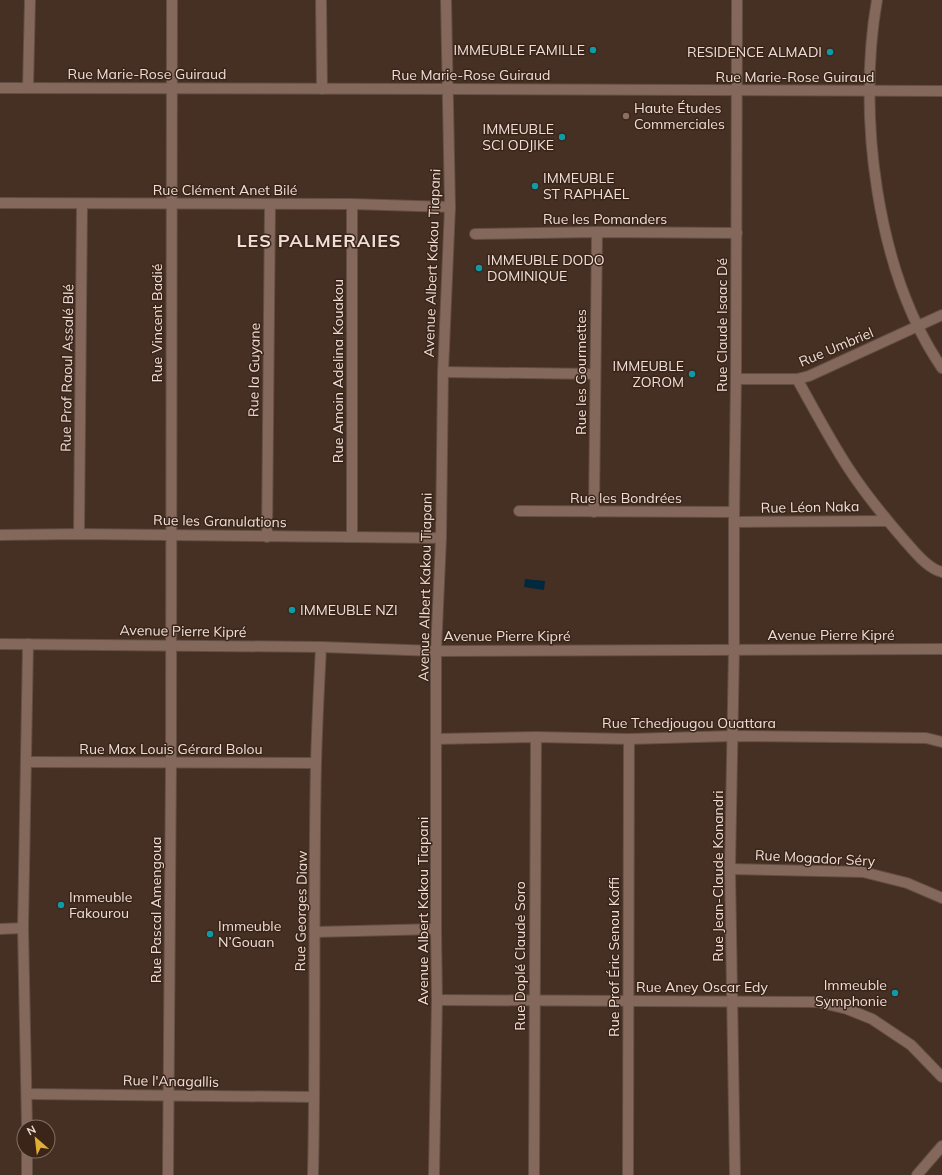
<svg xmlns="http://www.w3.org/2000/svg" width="942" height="1175" viewBox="0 0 942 1175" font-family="Mulish,sans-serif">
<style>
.water{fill:#01293e}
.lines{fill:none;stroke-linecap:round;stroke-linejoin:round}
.minor-casing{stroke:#624e44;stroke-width:12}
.tertiary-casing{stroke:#624e44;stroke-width:12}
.minor{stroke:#83685b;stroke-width:10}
.tertiary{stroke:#83685b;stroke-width:10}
.culture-dot{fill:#0f9aa8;stroke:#3b2519;stroke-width:1.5}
.education-dot{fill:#8d6e63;stroke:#3b2519;stroke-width:1.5}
.labels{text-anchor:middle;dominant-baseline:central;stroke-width:3;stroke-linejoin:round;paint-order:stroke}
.poi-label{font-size:14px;fill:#eeded7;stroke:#3b2519;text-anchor:start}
.street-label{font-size:14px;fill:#eeded7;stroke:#3b2519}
.district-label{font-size:18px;font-weight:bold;letter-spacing:1px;fill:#eeded7;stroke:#3b2519}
</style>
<rect width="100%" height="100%" fill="#462f23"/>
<polygon class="water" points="525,579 545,581 544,590 524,587"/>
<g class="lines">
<defs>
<g id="minor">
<polyline points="321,0 322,89"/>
<path d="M877,0C857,113 876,272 942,368"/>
<polyline points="28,88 30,0"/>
<polyline points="447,89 942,91"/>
<polyline points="0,203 352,204 450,207"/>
<polyline points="352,204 352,537"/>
<polyline points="475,234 597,232 737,233"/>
<polyline points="443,372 595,374"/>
<polyline points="736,379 797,379 809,376 942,315"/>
<path d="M797,379C814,409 830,440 849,469C866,495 885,518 905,541C915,552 927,568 942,572"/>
<polyline points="519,511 734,512"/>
<polyline points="594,512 597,232"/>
<polyline points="734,522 887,521"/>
<polyline points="79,534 82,204"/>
<polyline points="0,535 79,534 441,538"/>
<polyline points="267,537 270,204"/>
<polyline points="436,739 536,737 629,739 733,736 926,738 942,742"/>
<polyline points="27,762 316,763"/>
<polyline points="730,869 863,872 907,883 942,898"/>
<polyline points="0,929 23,928"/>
<polyline points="315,932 436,929"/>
<polyline points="437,1000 818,1002 847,1009 872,1019 911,1045 942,1077"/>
<polyline points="27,1094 314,1097"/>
<polyline points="27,1127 23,928 28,644"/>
<polyline points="27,1175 27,1151"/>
<polyline points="168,1175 171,763 172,0"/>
<path d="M313,1175C316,1038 313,901 316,764C317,725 319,686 321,647"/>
<polyline points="534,1175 536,737"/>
<polyline points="628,1175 629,739"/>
<polyline points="735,1175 730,869 734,649 734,522 736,379 737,0"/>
<polyline points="917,1175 942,1146"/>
</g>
<g id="tertiary">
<polyline points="0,88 447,89"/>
<polyline points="0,644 321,647 436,651 942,649"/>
<polyline points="434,1175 437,1000 436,929 436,651 441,538 443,372 450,207 446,0"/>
</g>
</defs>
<use href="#minor" class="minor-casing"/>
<use href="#tertiary" class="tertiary-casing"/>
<use href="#minor" class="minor"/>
<use href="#tertiary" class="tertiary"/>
</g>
<g class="culture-dot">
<circle cx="593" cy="50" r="4"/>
<circle cx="830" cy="52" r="4"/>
<circle cx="562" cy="137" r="4"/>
<circle cx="535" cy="186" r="4"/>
<circle cx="479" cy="268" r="4"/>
<circle cx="692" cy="374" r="4"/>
<circle cx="292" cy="610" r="4"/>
<circle cx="61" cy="905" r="4"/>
<circle cx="210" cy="934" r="4"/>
<circle cx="895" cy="993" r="4"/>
</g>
<circle class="education-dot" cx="626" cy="116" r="4"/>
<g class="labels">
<g class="poi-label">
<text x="585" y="50" text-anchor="end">IMMEUBLE FAMILLE</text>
<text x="822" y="52" text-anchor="end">RESIDENCE ALMADI</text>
<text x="634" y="108">Haute Études<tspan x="634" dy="16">Commerciales</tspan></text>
<text x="554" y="129" text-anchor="end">IMMEUBLE<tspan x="554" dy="16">SCI ODJIKE</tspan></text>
<text x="543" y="178">IMMEUBLE<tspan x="543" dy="16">ST RAPHAEL</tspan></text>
<text x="487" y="260">IMMEUBLE DODO<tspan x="487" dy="16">DOMINIQUE</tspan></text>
<text x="684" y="366" text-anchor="end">IMMEUBLE<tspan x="684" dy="16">ZOROM</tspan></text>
<text x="300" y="610">IMMEUBLE NZI</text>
<text x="69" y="897">Immeuble<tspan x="69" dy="16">Fakourou</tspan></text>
<text x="218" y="926">Immeuble<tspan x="218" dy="16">N’Gouan</tspan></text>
<text x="887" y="985" text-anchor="end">Immeuble<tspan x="887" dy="16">Symphonie</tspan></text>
</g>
<g class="street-label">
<text x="147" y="74">Rue Marie-Rose Guiraud</text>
<text x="471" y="75">Rue Marie-Rose Guiraud</text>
<text x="795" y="77">Rue Marie-Rose Guiraud</text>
<text x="225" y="190">Rue Clément Anet Bilé</text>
<text x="605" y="219">Rue les Pomanders</text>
<text transform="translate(432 263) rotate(-88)">Avenue Albert Kakou Tiapani</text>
<text transform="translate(157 323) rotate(-90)">Rue Vincent Badié</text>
<text transform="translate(722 325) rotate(-90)">Rue Claude Isaac Dé</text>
<text transform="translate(836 347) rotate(-23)">Rue Umbriel</text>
<text transform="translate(67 368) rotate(-89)">Rue Prof Raoul Assalé Blé</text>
<text transform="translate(254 370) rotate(-89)">Rue la Guyane</text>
<text transform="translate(338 371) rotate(-90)">Rue Amoin Adelina Kouakou</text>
<text transform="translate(581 372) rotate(-90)">Rue les Gourmettes</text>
<text x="626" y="498">Rue les Bondrées</text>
<text transform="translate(810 507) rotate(-1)">Rue Léon Naka</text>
<text transform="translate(220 521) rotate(1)">Rue les Granulations</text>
<text transform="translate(425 587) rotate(-89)">Avenue Albert Kakou Tiapani</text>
<text transform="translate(183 631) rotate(1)">Avenue Pierre Kipré</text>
<text x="831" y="635">Avenue Pierre Kipré</text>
<text x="507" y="636">Avenue Pierre Kipré</text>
<text x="689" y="723">Rue Tchedjougou Ouattara</text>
<text x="171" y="749">Rue Max Louis Gérard Bolou</text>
<text transform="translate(815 858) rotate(3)">Rue Mogador Séry</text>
<text transform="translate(718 876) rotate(-90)">Rue Jean-Claude Konandri</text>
<text transform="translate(156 910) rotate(-90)">Rue Pascal Amengoua</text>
<text transform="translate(301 911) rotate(-89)">Rue Georges Diaw</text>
<text transform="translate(423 911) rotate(-90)">Avenue Albert Kakou Tiapani</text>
<text transform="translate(520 956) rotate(-90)">Rue Doplé Claude Soro</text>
<text transform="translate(614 957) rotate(-90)">Rue Prof Éric Senou Koffi</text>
<text x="702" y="987">Rue Aney Oscar Edy</text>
<text transform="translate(171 1081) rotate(1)">Rue l'Anagallis</text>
</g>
<g class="district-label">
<text x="319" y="240">LES PALMERAIES</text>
</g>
</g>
<g transform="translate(36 1139) rotate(332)"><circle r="19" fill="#3b2519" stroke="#836f65"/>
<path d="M0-3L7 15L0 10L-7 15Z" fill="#e3ae35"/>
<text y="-6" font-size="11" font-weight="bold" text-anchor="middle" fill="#eeded7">N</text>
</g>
</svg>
